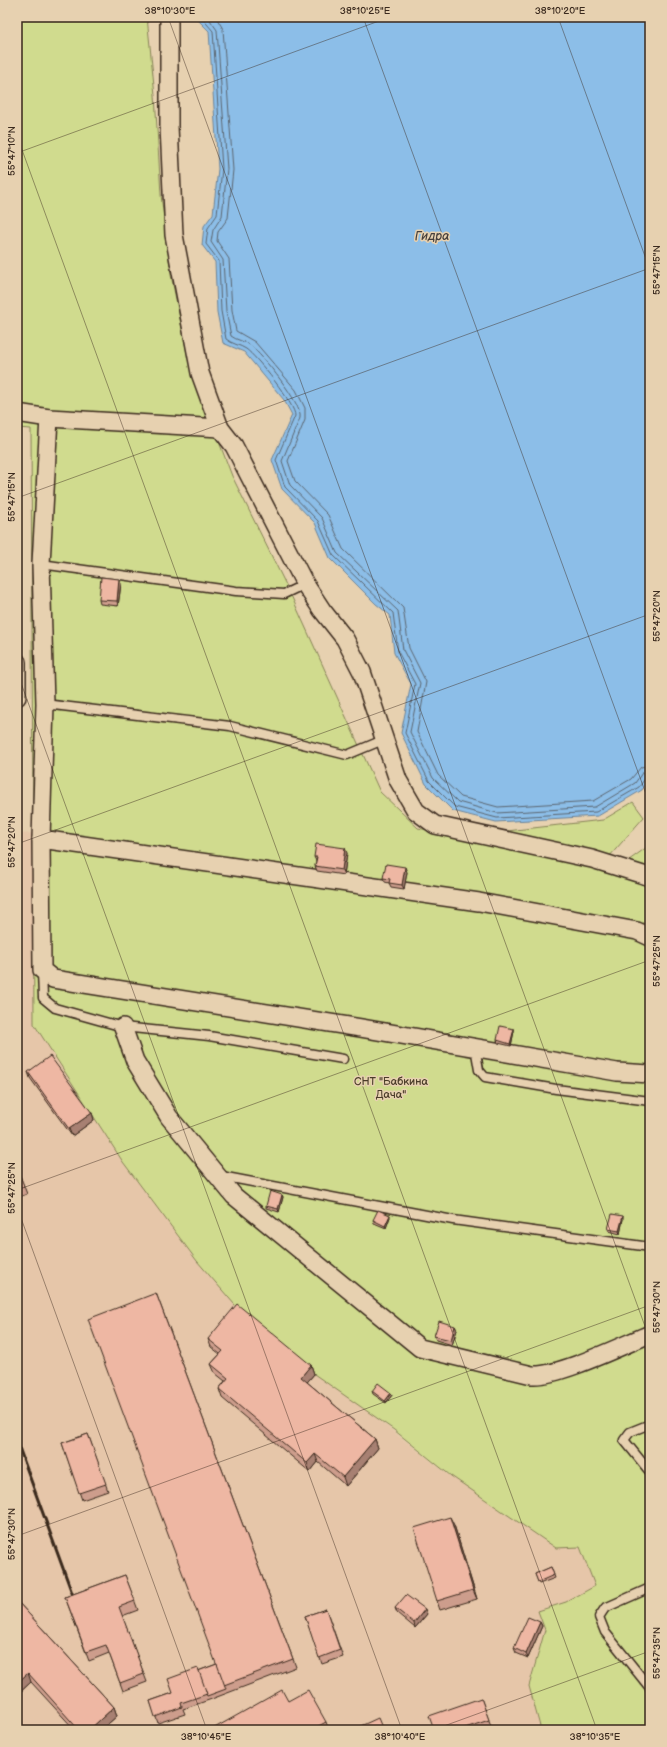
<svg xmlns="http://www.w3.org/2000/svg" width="667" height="1747" viewBox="0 0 667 1747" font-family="'Balsamiq Sans',sans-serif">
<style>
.built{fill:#e6c6a9}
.green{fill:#d0db8e;stroke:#868256}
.water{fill:#8cbee8;stroke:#6c8397}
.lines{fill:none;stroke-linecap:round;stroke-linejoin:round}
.shore{stroke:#5b656f;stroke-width:1}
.service-casing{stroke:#3b2a1e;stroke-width:11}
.minor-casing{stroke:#3b2a1e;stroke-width:20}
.service{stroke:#e7d1b0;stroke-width:8}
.minor{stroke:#e7d1b0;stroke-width:17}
.rail{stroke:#3b2a1e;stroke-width:3}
.wall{fill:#cd9d8c;stroke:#3b2a1e}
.shaded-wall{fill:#a78072;stroke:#3b2a1e}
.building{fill:#eeb7a3;stroke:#3b2a1e}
.ticks{fill:none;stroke:#3b2a1e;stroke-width:1;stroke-opacity:0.45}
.labels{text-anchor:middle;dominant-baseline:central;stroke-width:3;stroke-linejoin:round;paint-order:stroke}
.park-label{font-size:11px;fill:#4a3c29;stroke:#e7d1b0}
.water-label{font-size:12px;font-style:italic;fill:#47403c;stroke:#e7d1b0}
.neatline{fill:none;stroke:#3b2a1e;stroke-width:1.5}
.ticks-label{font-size:10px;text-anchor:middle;fill:#3b2a1e}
</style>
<rect width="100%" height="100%" fill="#e7d1b0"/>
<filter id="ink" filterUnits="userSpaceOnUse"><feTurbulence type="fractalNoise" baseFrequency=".025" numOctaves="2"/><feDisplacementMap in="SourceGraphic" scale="8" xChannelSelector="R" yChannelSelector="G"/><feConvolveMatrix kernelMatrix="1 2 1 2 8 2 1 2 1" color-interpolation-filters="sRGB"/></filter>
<g filter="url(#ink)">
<polygon class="built" points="33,833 34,1024 123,1162 197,1261 241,1312 450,1476 580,1547 596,1586 566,1602 538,1611 545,1630 529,1686 541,1730 17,1730 17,834"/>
<g class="green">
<polygon points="17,17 147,17 155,95 161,195 171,275 189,363 232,476 290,593 380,792 418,828 605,867 650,886 650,1730 541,1730 529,1686 545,1630 538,1611 566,1602 595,1586 580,1547 556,1548 451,1476 394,1430 314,1374 241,1312 197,1261 123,1162 34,1024 31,429 17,428"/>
<polygon points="633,802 644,817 609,857 498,832 603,820"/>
<polygon points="650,845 650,874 625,863"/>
</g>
<polygon class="water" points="195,17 650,17 650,777 642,790 598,816 496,822 453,811 426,784 401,733 411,684 394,653 390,615 376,604 330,558 315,523 282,489 272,460 292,415 284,400 244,352 223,343 217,312 215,262 202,245 204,226 213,214 218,169 209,31"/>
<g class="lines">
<g class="shore">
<path d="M201,17L213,31L222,169L217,215L208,228L206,244L219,261L221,311L226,339C232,344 240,345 246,349C256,356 296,405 295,416L276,460L285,487L318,521L333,555L393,613L398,652L415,684L405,733L429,781L455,807L497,818L596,812L639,787L646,777L650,776"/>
<path d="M208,17L217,30L227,169L222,216L213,230L211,242L223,260L226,311L231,336C236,340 244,341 250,345C262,355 303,404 300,418L282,461L290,485L322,518L337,553L398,611L403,650L420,683L410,732L433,778L458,802L497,813L595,807L635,783L642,773L650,771"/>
<polyline points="216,17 223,29 233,170 228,218 218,232 217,241 229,259 232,310 236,331 255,342 296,390 305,408 305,420 288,461 295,481 328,515 343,549 403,608 409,648 426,682 417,732 438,775 461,797 498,807 593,801 631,779 641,767 650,765"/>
</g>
<defs>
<g id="service">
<polyline points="41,564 236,591 284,594 305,584"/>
<polyline points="45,704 230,726 347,755 383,740"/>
<polyline points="42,971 43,998 55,1008 123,1027 209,1036 343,1059"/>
<polyline points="475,1047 479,1070 485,1077 556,1089 650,1101"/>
<polyline points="221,1176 453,1220 650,1247"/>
<polyline points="650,1424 630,1432 624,1440 650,1472"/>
<polyline points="650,1588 605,1608 599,1617 605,1632 650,1688"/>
</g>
<g id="minor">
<polyline points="169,17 169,126 174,235 200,373 220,428 234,446 305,584 322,610 345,639 362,672 398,780 416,811 435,825 592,859 650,877"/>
<polyline points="17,413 49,418 220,428"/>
<polyline points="49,418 41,564 45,704 41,839 42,970 53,979 361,1028 617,1072 650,1074"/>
<polyline points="17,662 17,697"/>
<polyline points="41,839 479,902 637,931 650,937"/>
<path d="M123,1027L135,1061L169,1117L234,1196L420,1348L532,1375C558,1377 623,1345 650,1334"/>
</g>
</defs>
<use href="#service" class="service-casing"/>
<use href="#minor" class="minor-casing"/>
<use href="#service" class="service"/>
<use href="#minor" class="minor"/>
<polyline class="rail" points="17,1442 72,1593"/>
</g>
<g class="wall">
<polygon points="119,579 121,584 118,606 100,604 99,600"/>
<polygon points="347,853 344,875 317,871 315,866 316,861 314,857"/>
<polygon points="407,872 404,889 391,887 389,883 385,882 383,878"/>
<polygon points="514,1029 514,1031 511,1046 498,1043 497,1040"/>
<polygon points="28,1072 92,1113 94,1120 72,1136 30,1078"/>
<polygon points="17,1168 27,1194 17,1198"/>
<polygon points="282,1195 283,1197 279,1212 266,1208 266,1206"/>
<polygon points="390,1217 386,1228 374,1223 373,1220"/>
<polygon points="623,1219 620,1234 609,1231 608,1229"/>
<polygon points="156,1293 296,1667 209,1700 183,1709 185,1714 158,1723 150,1701 173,1693 198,1671 217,1664"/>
<polygon points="455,1326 457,1330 452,1345 436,1340 434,1336"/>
<polygon points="208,1339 311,1365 314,1374 307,1382 375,1439 378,1448 346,1486 318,1462 310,1472 222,1398 219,1389 225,1381 215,1373 211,1364 220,1354 211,1347"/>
<polygon points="372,1391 391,1393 392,1395 386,1403 373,1394"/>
<polygon points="88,1434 108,1491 82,1500 62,1443"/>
<polygon points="454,1525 477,1599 440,1610 437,1601"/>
<polygon points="551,1567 555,1578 539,1584 535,1574"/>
<polygon points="125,1575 138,1610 122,1616 147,1682 123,1691 109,1653 89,1661 65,1597"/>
<polygon points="17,1601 114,1707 117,1716 101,1730 75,1730 31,1682 17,1695"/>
<polygon points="395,1608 427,1614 415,1628 397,1613"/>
<polygon points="326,1609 343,1657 322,1664 305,1616"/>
<polygon points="540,1622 542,1626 528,1658 516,1653 514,1648"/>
<polygon points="481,1698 491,1726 480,1730 434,1730"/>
<polygon points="288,1701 326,1722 329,1730 211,1730"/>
</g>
<g class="shaded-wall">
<polygon points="119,579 121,584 118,606 117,601"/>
<polygon points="345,848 347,853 344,875 342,870"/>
<polygon points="405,867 407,872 404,889 402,885"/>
<polygon points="514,1029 514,1031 511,1046 510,1044"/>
<polygon points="92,1113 94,1120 72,1136 69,1129"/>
<polygon points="282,1195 283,1197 279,1212 278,1209"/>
<polygon points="390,1215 390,1217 386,1228 385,1226"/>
<polygon points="623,1216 623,1219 620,1234 619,1231"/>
<polygon points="455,1326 457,1330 452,1345 451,1340"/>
<polygon points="311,1365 314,1374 304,1386 301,1377"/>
<polygon points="391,1393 392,1395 386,1403 385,1401"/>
<polygon points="375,1439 378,1448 346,1486 343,1477"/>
<polygon points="315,1454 318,1462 310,1472 307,1463"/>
<polygon points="450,1517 454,1525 477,1599 473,1590"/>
<polygon points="425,1609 427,1614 415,1628 414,1623"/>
<polygon points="540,1622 542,1626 528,1658 526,1654"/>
<polygon points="28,1673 31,1682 17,1695 17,1683"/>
<polygon points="114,1707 117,1716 101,1730 89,1730"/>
</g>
<g class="building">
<polygon points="101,577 119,579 117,601 99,600"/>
<polygon points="316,844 345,848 342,870 315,866 317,857 314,857"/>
<polygon points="386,864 405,867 402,885 389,883 390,879 383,878"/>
<polygon points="500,1026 514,1029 510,1044 497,1040"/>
<polygon points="50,1056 92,1113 69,1129 28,1072"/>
<polygon points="17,1168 24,1186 17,1188"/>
<polygon points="270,1191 282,1195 278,1209 266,1206"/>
<polygon points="378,1210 390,1215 385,1226 373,1220"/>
<polygon points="612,1214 623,1216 619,1231 608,1229"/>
<polygon points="156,1293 293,1659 224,1685 88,1319"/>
<polygon points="237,1304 311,1365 301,1377 375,1439 343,1477 315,1454 307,1463 219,1389 228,1378 211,1364 223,1351 208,1339"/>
<polygon points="439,1321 455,1326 451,1340 434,1336"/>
<polygon points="378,1383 391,1393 385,1401 372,1391"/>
<polygon points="88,1434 106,1484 79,1493 62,1443"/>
<polygon points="450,1517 473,1590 437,1601 414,1528"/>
<polygon points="551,1567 554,1575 538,1582 535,1574"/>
<polygon points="125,1575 135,1601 119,1607 144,1674 120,1683 106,1645 86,1652 65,1597"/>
<polygon points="406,1595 425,1609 414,1623 395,1608"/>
<polygon points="17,1601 114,1707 89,1730 79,1730 28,1673 17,1683"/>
<polygon points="326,1609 340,1650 319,1658 305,1616"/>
<polygon points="528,1617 540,1622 526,1654 514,1648"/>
<polygon points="217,1664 226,1689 207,1696 198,1671"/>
<polygon points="198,1668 207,1694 181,1703 182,1707 155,1717 150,1701 173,1693 168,1679"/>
<polygon points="282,1690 288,1701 308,1690 326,1722 311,1730 211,1730"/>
<polygon points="481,1698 489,1720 459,1730 434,1730 429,1716"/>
<polygon points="378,1718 383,1730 352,1730"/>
</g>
</g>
<path class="ticks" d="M168,17L650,1340M363,17L650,805M558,17L650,270M17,136L597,1730M17,153L390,17M17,498L650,268M17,672L402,1730M17,844L650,614M17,1190L650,960M17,1207L207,1730M17,1536L650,1305M433,1730L650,1651"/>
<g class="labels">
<g class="park-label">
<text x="391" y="1081">СНТ "Бабкина<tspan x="391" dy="13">Дача"</tspan></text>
</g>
<g class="water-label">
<text x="432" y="236">Гидра</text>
</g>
</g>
<rect width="667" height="1747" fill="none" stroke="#e7d1b0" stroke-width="44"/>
<rect x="22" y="22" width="623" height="1703" class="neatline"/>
<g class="ticks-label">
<text x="170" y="14">38°10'30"E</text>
<text x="365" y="14">38°10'25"E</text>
<text x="560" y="14">38°10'20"E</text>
<text transform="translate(11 151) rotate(-90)" y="4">55°47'10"N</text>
<text transform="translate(656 270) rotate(-90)" y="4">55°47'15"N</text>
<text transform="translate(11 497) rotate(-90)" y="4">55°47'15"N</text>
<text transform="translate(656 616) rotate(-90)" y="4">55°47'20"N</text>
<text transform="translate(11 842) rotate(-90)" y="4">55°47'20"N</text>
<text transform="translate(656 961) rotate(-90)" y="4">55°47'25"N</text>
<text transform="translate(11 1188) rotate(-90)" y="4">55°47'25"N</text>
<text transform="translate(656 1307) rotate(-90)" y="4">55°47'30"N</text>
<text transform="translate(11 1534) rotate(-90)" y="4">55°47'30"N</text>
<text transform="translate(656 1653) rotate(-90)" y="4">55°47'35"N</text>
<text x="206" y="1740">38°10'45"E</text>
<text x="400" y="1740">38°10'40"E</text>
<text x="595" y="1740">38°10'35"E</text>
</g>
</svg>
